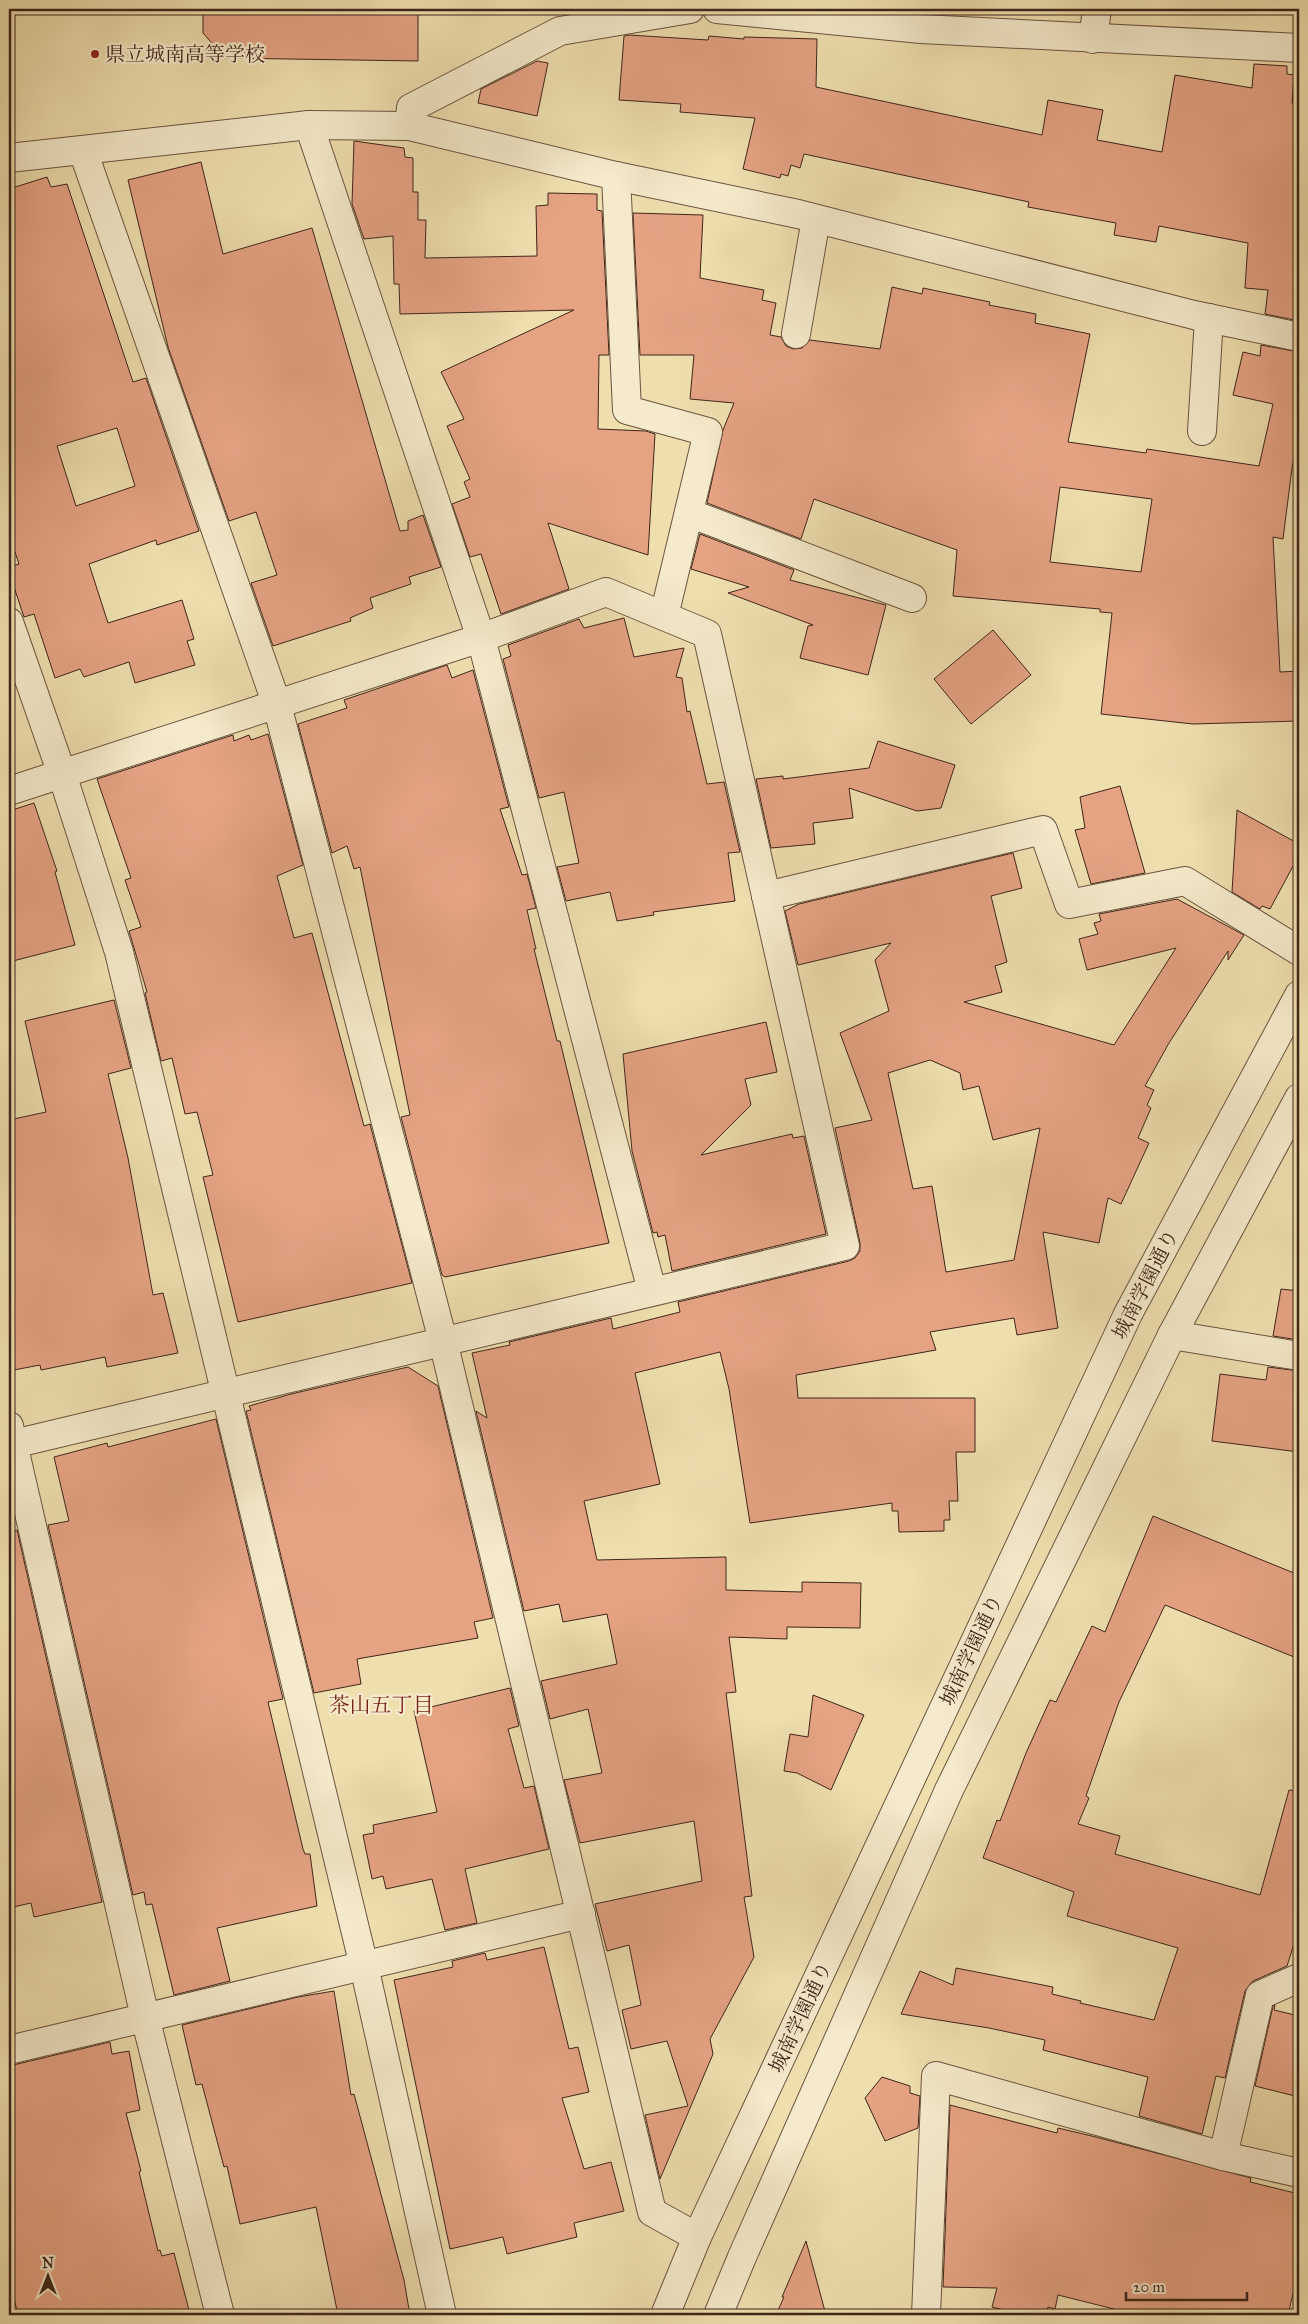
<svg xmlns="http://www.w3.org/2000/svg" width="1308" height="2324" viewBox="0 0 1308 2324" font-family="'IM FELL Great Primer','Noto Serif JP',serif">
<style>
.building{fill:#e5a384;stroke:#3f2519;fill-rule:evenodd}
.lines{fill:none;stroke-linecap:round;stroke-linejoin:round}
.minor-casing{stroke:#6b543e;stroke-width:30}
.minor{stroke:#f5eacb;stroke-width:28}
.poi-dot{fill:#8f2418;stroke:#f5eacb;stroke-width:2}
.labels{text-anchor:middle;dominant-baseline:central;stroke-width:4.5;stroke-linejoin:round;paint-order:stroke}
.poi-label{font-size:20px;fill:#3f2519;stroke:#f5eacb;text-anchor:start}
.street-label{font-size:20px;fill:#3f2519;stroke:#f5eacb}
.neighbourhood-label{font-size:21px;fill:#7a1f14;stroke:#f5eacb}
</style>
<rect width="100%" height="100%" fill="#efdfaf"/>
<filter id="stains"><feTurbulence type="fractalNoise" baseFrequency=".004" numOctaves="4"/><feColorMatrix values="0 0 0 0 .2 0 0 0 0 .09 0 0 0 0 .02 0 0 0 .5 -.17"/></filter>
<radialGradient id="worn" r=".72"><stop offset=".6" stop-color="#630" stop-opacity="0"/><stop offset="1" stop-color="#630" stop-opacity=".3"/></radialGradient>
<g class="building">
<polygon points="203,9 418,9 418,61 225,58 203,33"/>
<polygon points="629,35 708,40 709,36 744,39 744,37 817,39 816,87 1042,135 1048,100 1103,110 1097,140 1162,152 1175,75 1252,88 1254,64 1287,66 1287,74 1294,75 1292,103 1296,103 1295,139 1299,139 1299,321 1265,314 1268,290 1245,288 1248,243 1159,226 1156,242 1114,235 1116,223 1028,207 1029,202 804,154 800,168 791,165 788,176 781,174 780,178 743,169 755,118 680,112 681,104 619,100 624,36"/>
<polygon points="537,61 548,63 537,116 478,103 481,89"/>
<polygon points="354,141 404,148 405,157 413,158 413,192 418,192 418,220 426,220 425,258 537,256 536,206 548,205 548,193 597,194 597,210 602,211 609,355 599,355 598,429 646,431 655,434 648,555 548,523 569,589 501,614 481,554 470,557 452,504 470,497 464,482 470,479 447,426 464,419 441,372 574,310 400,314 399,284 394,284 393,236 364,239 352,204"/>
<polygon points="201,162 223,254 312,228 400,531 408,530 408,521 423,515 441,567 409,577 411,584 370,598 373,608 350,618 351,621 273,646 251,583 277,575 256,512 229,521 168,347 128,180"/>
<path d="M47,177L51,187L67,184L133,382L146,378L199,531L157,545L156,540L89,564L108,623L182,600L194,639L187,641L195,665L135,683L129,662L84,677L80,669L55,678L34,614L24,617L9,572V567L19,564L9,534V189ZM117,428L135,486L76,506L57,446Z"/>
<path d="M633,213L703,215L700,278L764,290L762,300L776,303L770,335L781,337L786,346L793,349L802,348L810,340L880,349L892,287L922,294L923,288L990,302L989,305L1036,314L1035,323L1090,334L1068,442L1146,453L1147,449L1259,466L1273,404L1233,395L1243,352L1260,356L1261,345L1299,352V430L1292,468L1283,539L1273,537L1280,672L1299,671V721L1193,724L1101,714L1112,613L1100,612V609L953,596L957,550L814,499L801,539L707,503L723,430L734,403L690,399L694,355H640ZM1060,487L1152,499L1141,572L1050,562Z"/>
<polygon points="700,534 794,570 790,580 886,605 868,675 800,658 808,626 813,625 728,593 749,587 691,569"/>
<polygon points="624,618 634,657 684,648 676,677 682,678 687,712 690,711 707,784 724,782 740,852 728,853 735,901 653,912 654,915 617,921 610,892 566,901 557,867 579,863 564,792 539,798 503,659 511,656 508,645 579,619 584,628"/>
<polygon points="993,630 1031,675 971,724 934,679"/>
<polygon points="447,665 452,678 473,670 509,807 500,809 522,875 527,874 536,908 527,910 536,949 534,949 557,1041 560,1041 609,1243 445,1277 442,1275 401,1117 410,1115 360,867 354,869 347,846 332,853 298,724 347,708 344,700"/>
<polygon points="268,734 303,865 277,876 294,938 312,933 364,1126 370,1124 412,1283 238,1322 203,1177 213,1175 197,1112 185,1114 172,1058 161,1061 145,993 147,992 129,931 141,927 125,880 131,878 97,779 233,735 234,741 249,735 251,740"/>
<polygon points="878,741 955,765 941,808 917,811 849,788 853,818 813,823 815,844 771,848 756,779 783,776 783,779 869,768"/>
<polygon points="1120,786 1145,873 1091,884 1075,830 1085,828 1080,797"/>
<polygon points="34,803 57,871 55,872 75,945 9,962 9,811"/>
<polygon points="1237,810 1299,844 1299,855 1270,909 1262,906 1260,909 1232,892"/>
<path d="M1013,853L1022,888L991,896L1007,962L995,966L1002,992L964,1002L1114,1045L1176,948L1087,970L1079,939L1098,934L1094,923L1101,921L1099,914L1177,899L1244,935L1228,960V951L1169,1043L1145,1086L1154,1090L1147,1105L1151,1108L1138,1138L1149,1143L1121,1204L1108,1198L1099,1243L1043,1232L1058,1328L1017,1335L1014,1318L930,1332L936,1350L796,1375L798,1398H975V1452H956L958,1501H949L950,1520H944V1531L899,1532L898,1511H892V1503L750,1523L729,1389L720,1352L635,1373L660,1484L584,1501L597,1560L726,1557V1590L802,1592V1582L861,1583L860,1628L787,1627V1639L729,1637L736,1692L726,1693L752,1896L744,1897L754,1957L710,2039L713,2054L660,2179L645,2115L688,2106L667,2041L631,2049L622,2010L641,2005L629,1945L607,1951L595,1904L702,1881L694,1821L580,1843L564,1780L602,1773L588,1709L550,1719L541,1681L617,1664L607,1614L563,1622L559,1604L524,1611L476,1411L487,1418L472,1353L510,1345L509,1342L611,1318L613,1329L680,1312L678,1302L849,1261L855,1258L860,1251V1243L835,1128L872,1120L840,1033L889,1011L875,960L891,943L798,965L785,911L799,904ZM930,1060L960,1073L963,1090L979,1086L993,1140L1040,1128L1014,1260L946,1272L932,1186L913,1189L888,1073Z"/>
<polygon points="114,1000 131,1068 108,1074 128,1158 153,1295 163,1293 178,1353 107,1367 105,1357 41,1370 40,1365 14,1370 9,1350 9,1120 46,1112 25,1021"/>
<polygon points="766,1022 777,1072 745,1079 751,1105 701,1155 792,1134 793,1138 804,1136 826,1234 672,1271 665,1235 658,1237 657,1232 653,1233 632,1151 623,1054"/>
<polygon points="1281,1289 1299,1291 1299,1340 1273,1336"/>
<polygon points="408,1367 438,1386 493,1618 474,1622 478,1638 357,1659 361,1684 314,1693 246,1411 251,1410 249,1406 291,1394"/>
<polygon points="1268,1367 1299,1371 1299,1452 1212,1441 1220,1374 1266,1380"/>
<polygon points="216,1419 283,1699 268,1702 303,1849 305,1854 310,1854 317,1906 217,1928 230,1981 174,1995 152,1904 146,1905 144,1892 133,1895 48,1525 69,1521 54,1457 107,1443 108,1447"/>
<polygon points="1153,1516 1299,1575 1299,1659 1165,1605 1119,1702 1086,1796 1089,1798 1078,1824 1120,1836 1115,1854 1260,1895 1289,1790 1299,1791 1299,1928 1287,1966 1253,1981 1245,1991 1225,2078 1216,2076 1202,2134 1139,2116 1148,2077 1043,2050 1045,2040 989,2028 901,2014 920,1971 953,1985 956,1968 1053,1987 1052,1994 1081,2001 1080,2003 1154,2020 1178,1948 1067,1916 1074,1892 983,1858 997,1820 1000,1821 1026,1753 1050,1700 1056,1702 1092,1626 1105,1632"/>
<polygon points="17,1530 102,1902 34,1917 31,1903 9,1908 9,1532"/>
<polygon points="510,1688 519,1726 508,1729 524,1788 534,1786 549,1849 465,1869 477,1923 445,1930 432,1879 386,1889 383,1876 372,1879 363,1835 374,1833 373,1825 437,1812 414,1711"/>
<polygon points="813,1695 864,1715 831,1790 797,1773 784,1771 790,1734 808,1737"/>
<polygon points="544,1947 569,2049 578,2047 589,2092 562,2098 584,2169 611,2162 624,2211 574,2223 577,2237 507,2254 503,2237 450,2249 394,1980 453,1967 452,1961 485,1953 487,1960"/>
<polygon points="334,1991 351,2095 354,2094 404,2280 410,2315 338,2315 316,2207 240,2224 227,2166 224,2167 202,2084 196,2085 182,2025 298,1997"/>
<polygon points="1275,2005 1274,2010 1299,2016 1299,2097 1255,2086 1273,2006"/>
<polygon points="110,2042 112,2054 129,2051 140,2110 126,2113 141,2171 139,2172 158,2251 160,2250 162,2256 174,2253 189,2310 169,2315 157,2315 155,2309 130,2315 18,2315 9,2278 9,2066"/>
<polygon points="882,2077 910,2086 910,2093 920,2096 918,2128 885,2141 865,2098"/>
<polygon points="950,2105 1057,2133 1058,2128 1096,2137 1251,2178 1250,2182 1299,2194 1299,2268 1288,2315 1138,2315 1058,2295 1055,2309 1048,2307 1046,2315 1024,2315 992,2307 997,2288 943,2287"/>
<polygon points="806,2241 826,2315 776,2315 784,2297 782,2297"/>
</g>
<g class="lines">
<defs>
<g id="minor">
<polyline points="717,9 921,29 1299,48"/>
<polyline points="1093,39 1097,9"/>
<polyline points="309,125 481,638 652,1291"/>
<polyline points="409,126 411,108 560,31 690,9"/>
<polyline points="83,151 277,705 443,1341 652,2212 697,2237"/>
<polyline points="9,158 309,125 409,126 616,176 798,214 1194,315 1299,337"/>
<polyline points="616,176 627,410 708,432 664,616"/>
<polyline points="796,334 816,219"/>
<polyline points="1202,431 1209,318"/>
<polyline points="689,513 912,598"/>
<polyline points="9,622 62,774 119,952 364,1966 442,2315"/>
<polyline points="9,791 481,638 606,592 707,634 845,1246 9,1445"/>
<polyline points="766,896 1043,830 1069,904 1185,881 1299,951"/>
<polyline points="1172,1335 1299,1356"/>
<polyline points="9,1426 145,2017 220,2315"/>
<polyline points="9,2050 581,1914"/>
<polyline points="1223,2156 1260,1995 1299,1978"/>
<polyline points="665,2315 697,2237 1128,1314 1299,995"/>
<polyline points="718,2315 742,2257 949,1790 1172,1335 1299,1098"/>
<polyline points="926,2315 936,2076 1223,2156 1299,2173"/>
</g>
</defs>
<use href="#minor" class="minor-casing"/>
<use href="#minor" class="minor"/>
</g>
<circle class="poi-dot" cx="95" cy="54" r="5"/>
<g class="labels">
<g class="poi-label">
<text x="105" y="54">県立城南高等学校</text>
</g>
<g class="street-label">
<text transform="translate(1145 1284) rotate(-63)">城南学園通り</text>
<text transform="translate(971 1650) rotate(-65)">城南学園通り</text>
<text transform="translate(800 2017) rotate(-65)">城南学園通り</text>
</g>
<g class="neighbourhood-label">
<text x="381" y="1705">茶山五丁目</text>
</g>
</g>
<rect width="1308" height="2324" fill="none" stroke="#efdfaf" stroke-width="30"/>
<rect x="10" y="10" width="1288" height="2304" fill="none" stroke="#3f2519" stroke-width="2.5"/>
<rect x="15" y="15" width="1278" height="2294" fill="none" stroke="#3f2519"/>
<g transform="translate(48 2276)" stroke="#f5eacb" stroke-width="4" paint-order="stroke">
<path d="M0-4L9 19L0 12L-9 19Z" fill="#3f2519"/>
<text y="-8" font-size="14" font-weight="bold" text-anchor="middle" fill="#3f2519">N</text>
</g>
<path d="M1126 2292v8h121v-8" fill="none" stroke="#3f2519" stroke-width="2.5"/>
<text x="1133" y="2292" font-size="15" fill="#3f2519" stroke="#f5eacb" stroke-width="4" paint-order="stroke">20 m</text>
<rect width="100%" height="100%" filter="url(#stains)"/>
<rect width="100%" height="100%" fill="url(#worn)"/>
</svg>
